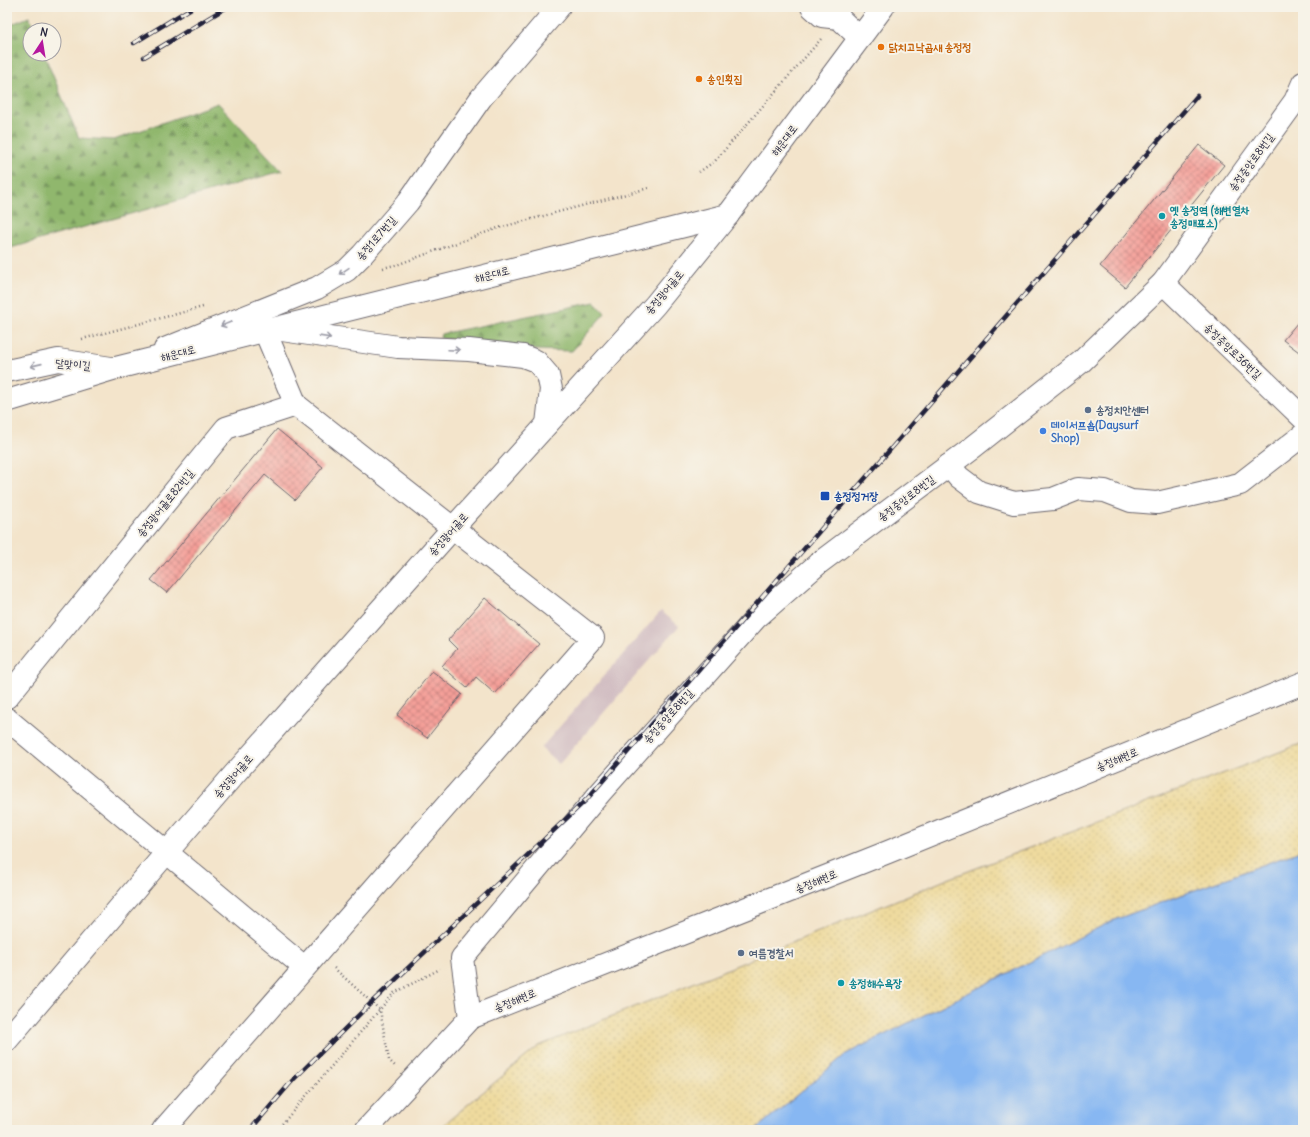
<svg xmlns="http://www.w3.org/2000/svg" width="1310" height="1137" viewBox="0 0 1310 1137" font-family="Delius,'Poor Story',sans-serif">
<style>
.industrial{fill:#d2bec2}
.forest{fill:url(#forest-firs);stroke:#596c54}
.sand{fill:url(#sand-dots);stroke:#887e6c}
.water{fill:#87b7f2;stroke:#546c96}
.building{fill:url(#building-cross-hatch)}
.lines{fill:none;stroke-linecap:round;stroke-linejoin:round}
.minor-casing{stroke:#6b666d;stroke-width:24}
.major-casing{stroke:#6b666d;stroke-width:24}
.path{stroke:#6b666d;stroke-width:2.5;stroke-dasharray:1 3;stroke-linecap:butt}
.minor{stroke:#fff;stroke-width:22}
.major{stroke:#fff;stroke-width:22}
.rail-casing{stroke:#22223b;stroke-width:4.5}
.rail{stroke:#f7f3e8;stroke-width:3;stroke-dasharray:9;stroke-linecap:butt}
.oneway{stroke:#9c9ca7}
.food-dot{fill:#e8710a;stroke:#f7f3e8;stroke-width:1.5}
.culture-dot{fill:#0f9aa8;stroke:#f7f3e8;stroke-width:1.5}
.service-dot{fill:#5c6f8a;stroke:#f7f3e8;stroke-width:1.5}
.shop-dot{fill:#3f7fe0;stroke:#f7f3e8;stroke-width:1.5}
.transit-dot{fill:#1a4fb4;stroke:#f7f3e8;stroke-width:1.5}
.labels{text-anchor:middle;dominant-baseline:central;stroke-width:4;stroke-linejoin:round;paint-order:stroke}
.food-label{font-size:11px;font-weight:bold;fill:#c56008;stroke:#f7f3e8;text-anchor:start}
.street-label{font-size:11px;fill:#22223b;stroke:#f7f3e8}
.culture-label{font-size:11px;font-weight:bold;fill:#0d838f;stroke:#f7f3e8;text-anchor:start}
.service-label{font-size:11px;font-weight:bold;fill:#4e5e75;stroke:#f7f3e8;text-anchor:start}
.shop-label{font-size:11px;font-weight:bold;fill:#366cbe;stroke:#f7f3e8;text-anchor:start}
.transit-label{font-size:11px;font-weight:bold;fill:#164399;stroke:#f7f3e8;text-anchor:start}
</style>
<defs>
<pattern id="forest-firs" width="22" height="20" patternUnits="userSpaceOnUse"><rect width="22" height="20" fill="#90b76d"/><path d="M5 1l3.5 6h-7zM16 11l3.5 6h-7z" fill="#75945b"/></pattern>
<pattern id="sand-dots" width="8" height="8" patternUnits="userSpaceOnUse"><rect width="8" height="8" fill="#eeda9e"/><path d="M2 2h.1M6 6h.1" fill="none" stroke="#ccbb89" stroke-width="1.8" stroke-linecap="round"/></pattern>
<pattern id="building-cross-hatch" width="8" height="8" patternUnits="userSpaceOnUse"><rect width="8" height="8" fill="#f49f98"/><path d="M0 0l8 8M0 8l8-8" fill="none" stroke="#c5817d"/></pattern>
</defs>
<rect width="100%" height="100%" fill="#f7f3e8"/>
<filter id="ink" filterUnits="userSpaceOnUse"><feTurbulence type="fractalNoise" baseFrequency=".025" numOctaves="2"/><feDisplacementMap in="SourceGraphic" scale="8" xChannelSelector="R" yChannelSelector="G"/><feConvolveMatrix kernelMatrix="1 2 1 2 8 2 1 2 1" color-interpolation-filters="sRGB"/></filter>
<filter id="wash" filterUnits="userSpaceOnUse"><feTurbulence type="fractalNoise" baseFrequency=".012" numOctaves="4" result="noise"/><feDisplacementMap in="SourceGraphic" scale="16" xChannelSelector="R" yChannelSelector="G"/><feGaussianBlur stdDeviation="0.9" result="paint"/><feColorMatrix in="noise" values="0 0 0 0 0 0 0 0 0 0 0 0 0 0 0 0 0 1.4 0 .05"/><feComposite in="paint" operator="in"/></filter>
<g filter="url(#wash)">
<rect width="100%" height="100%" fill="#f3e4cb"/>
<polygon class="industrial" points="661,611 679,626 559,764 541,748"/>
<g class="forest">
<polygon points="29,17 35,30 30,30 30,54 44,54 79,138 114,140 218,103 282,171 7,249 7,26"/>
<polygon points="595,302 605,313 572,351 536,350 440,338 441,334"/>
</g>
<polygon class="sand" points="1303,743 1303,850 1114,920 846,1054 755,1130 437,1130 539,1046 948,879"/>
<polygon class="water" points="1303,850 1303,1130 755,1130 846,1054 1114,920"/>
<g id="blocks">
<g class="building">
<polygon points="1199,145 1224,165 1125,287 1100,266"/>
<polygon points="1303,316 1303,355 1283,340"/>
<polygon points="277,429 323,467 295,500 265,475 167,593 151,580"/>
<polygon points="485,598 539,644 495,694 476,677 467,688 442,666 457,649 448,640"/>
<polygon points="432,671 462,694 427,738 397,715"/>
</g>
</g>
</g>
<g filter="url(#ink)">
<use href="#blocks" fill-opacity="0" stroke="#6b666d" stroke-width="1"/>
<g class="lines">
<defs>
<g id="minor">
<polyline points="812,7 822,16 839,18"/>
<polyline points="837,7 839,18 860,38"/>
<polyline points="1163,283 1303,418"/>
<polyline points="165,349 317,288 347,270 362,255 408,202 481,98 559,7"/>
<polyline points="949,465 959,477 979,492 1014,503 1053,499 1078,489 1105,491 1131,501 1157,503 1240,484 1303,435"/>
<polyline points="7,697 226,428 296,405 265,331"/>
<polyline points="7,719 304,967"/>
<polyline points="470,1018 462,958 600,793 756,618 819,563 972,448 1081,362 1163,283 1295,101 1303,83"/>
<polyline points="163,1130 593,638 296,405"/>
<polyline points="366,1130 470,1018 888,852 1303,683"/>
</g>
<g id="major">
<polyline points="282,330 398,347 469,350 523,356 536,361 548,375 551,389 547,424"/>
<polyline points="7,371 58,360 111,368"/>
<polyline points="7,401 116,368 728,215"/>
<polyline points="7,1040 167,852 237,771 453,528 655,305 728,215 883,7"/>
</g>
</defs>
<use href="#minor" class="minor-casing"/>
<use href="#major" class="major-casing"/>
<g class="path">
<polyline points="699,172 715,161 821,39"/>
<polyline points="383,268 399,264 498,228 649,188"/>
<polyline points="82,339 203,307"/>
<polyline points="334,968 380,1010 389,1060 395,1066"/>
<polyline points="277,1130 394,993 440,969"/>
</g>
<use href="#minor" class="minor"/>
<use href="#major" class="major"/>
<defs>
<g id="rail">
<polyline points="134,43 193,7"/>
<polyline points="144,57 227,7"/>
<polyline points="250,1130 293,1080 372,1002 587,799 1197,96"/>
</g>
</defs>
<use href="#rail" class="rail-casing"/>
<use href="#rail" class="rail"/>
</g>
<defs><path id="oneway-shaft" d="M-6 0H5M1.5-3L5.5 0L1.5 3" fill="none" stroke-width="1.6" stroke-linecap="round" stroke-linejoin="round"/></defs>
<g class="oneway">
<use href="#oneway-shaft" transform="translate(344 271) rotate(146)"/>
<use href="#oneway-shaft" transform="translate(226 324) rotate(158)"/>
<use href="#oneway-shaft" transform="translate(325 337) rotate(8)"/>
<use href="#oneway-shaft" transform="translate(454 350) rotate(2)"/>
<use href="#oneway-shaft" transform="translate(36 365) rotate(167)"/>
</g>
</g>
<g class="food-dot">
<circle cx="881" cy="47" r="4"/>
<circle cx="699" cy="79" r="4"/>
</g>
<g class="culture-dot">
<circle cx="1162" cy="216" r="4"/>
<circle cx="841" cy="983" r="4"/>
</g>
<g class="service-dot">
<circle cx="1088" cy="410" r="4"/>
<circle cx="741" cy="953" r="4"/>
</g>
<circle class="shop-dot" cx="1043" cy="431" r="4"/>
<rect class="transit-dot" x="820" y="491" width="10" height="10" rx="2"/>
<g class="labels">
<g class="food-label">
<text x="889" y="47">닭치고낙곱새 송정정</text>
<text x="707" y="79">송인횟집</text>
</g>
<g class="street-label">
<text transform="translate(784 140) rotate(-53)">해운대로</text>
<text transform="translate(1251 162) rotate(-54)">송정중앙로8번길</text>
<text transform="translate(376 238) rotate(-49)">송정1로7번길</text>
<text transform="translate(492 274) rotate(-14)">해운대로</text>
<text transform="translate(664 292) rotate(-50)">송정광어골로</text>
<text transform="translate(1233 351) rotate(44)">송정중앙로36번길</text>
<text transform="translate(178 353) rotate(-14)">해운대로</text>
<text transform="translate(73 364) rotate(5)">달맞이길</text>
<text transform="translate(906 498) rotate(-37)">송정중앙로8번길</text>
<text transform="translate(165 503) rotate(-51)">송정광어골로82번길</text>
<text transform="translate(448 534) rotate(-48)">송정광어골로</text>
<text transform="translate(668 716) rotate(-48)">송정중앙로8번길</text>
<text transform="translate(1117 759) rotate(-22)">송정해변로</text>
<text transform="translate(233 776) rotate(-49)">송정광어골로</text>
<text transform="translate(816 881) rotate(-22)">송정해변로</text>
<text transform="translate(515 1000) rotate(-22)">송정해변로</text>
</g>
<g class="culture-label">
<text x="1170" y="210">옛 송정역 (해변열차<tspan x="1170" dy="13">송정매표소)</tspan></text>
<text x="849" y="983">송정해수욕장</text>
</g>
<g class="service-label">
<text x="1096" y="410">송정치안센터</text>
<text x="749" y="953">여름경찰서</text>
</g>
<g class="shop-label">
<text x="1051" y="425">데이서프숍(Daysurf<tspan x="1051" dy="13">Shop)</tspan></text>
</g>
<g class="transit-label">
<text x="834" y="496">송정정거장</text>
</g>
</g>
<rect width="1310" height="1137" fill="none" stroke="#f7f3e8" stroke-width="24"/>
<g transform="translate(42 42) rotate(12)"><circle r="19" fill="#f7f3e8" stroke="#a29fa3"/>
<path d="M0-3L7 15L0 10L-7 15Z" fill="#b5179e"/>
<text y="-6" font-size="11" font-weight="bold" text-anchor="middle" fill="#22223b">N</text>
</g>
</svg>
